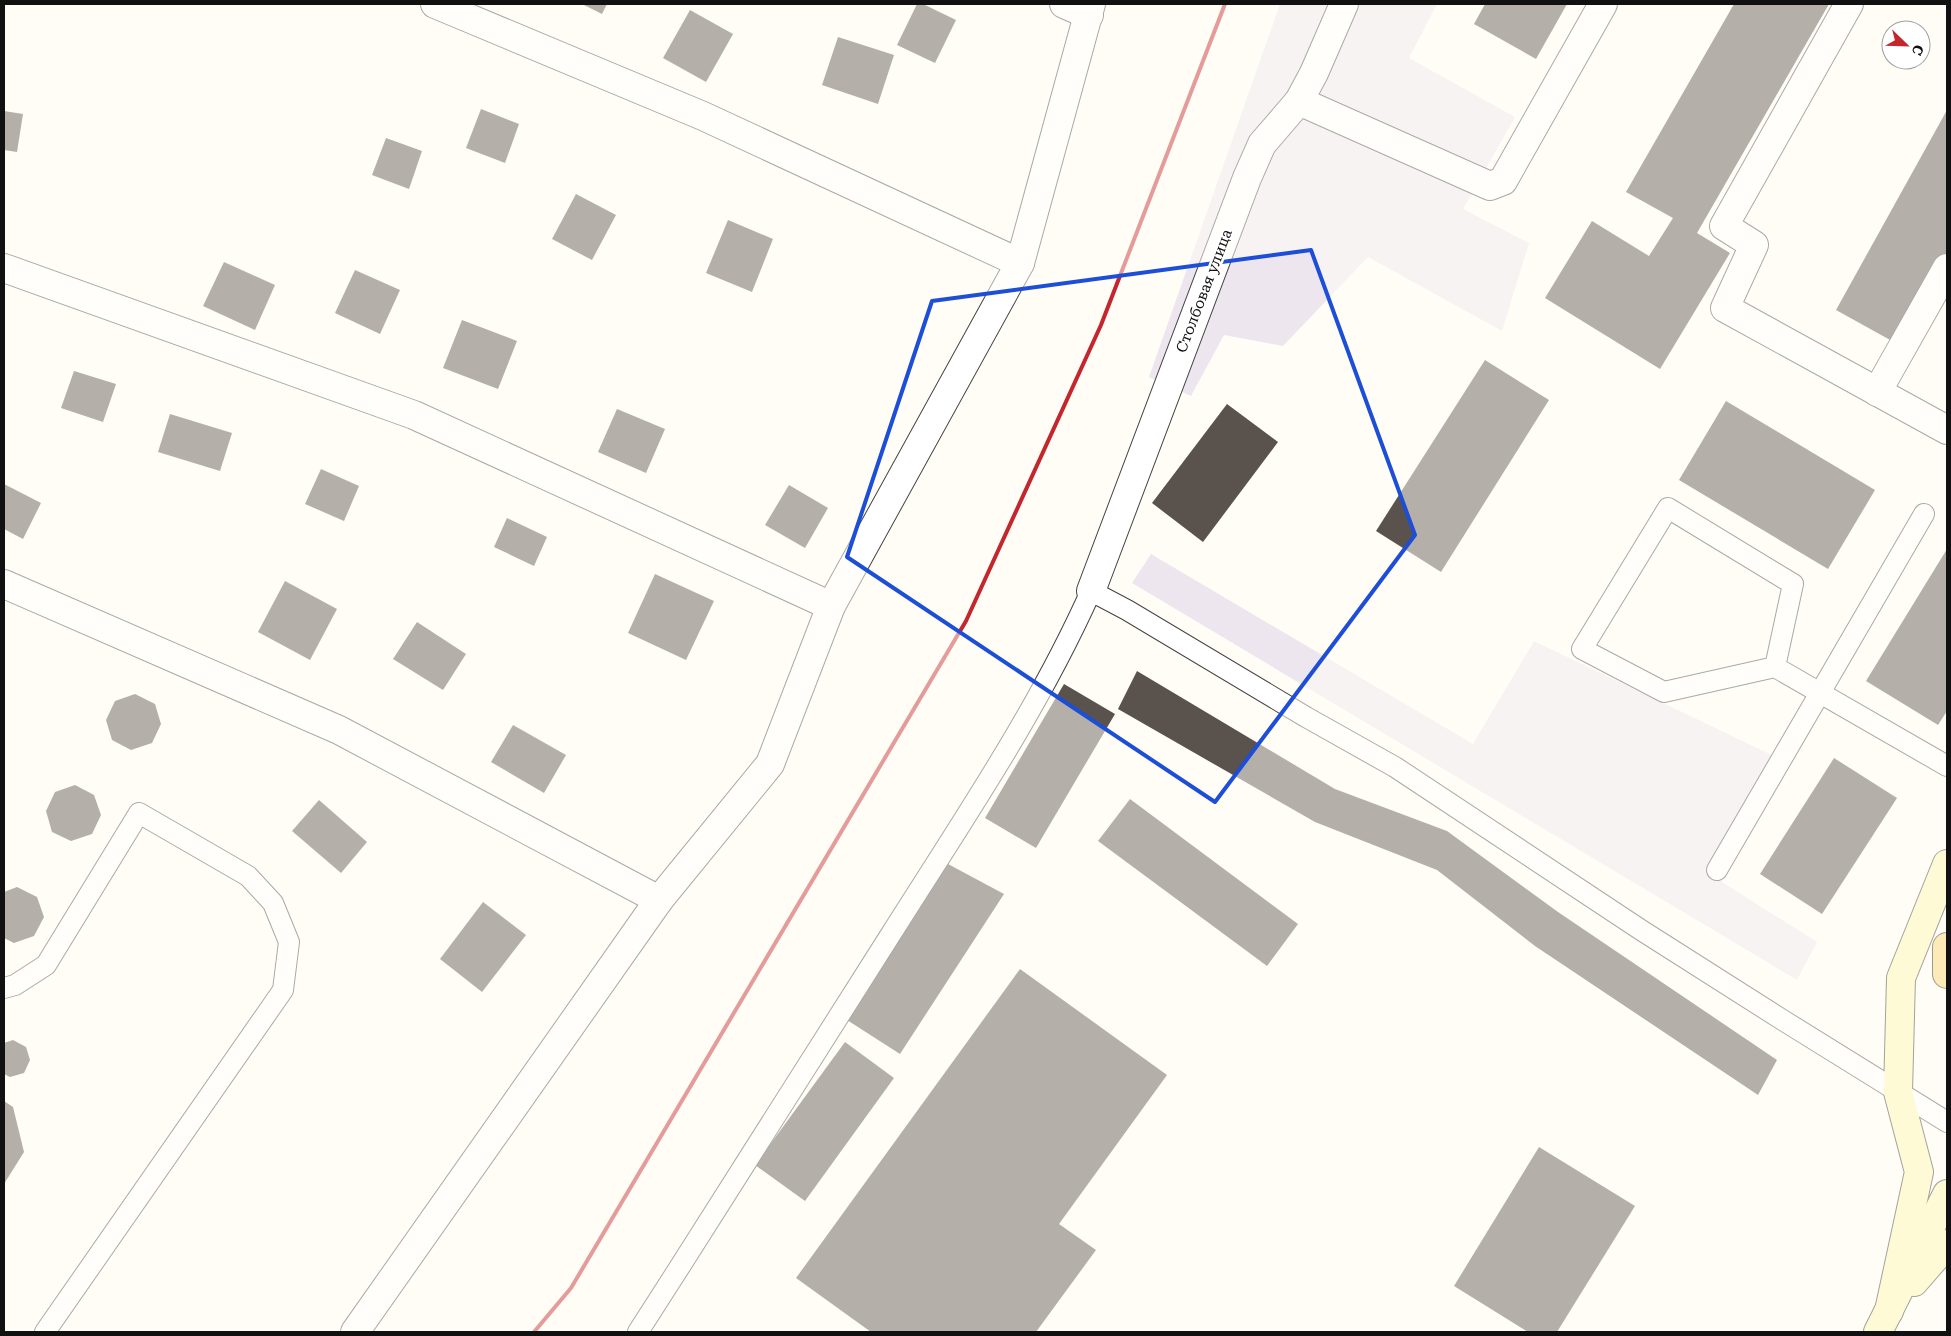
<svg xmlns="http://www.w3.org/2000/svg" width="1951" height="1336" viewBox="0 0 1951 1336" font-family="'Roboto Serif',serif">
<style>
.industrial{fill:#eee6ef}
.building{fill:#5a524d}
.lines{fill:none;stroke-linecap:round;stroke-linejoin:round}
.lane-casing{stroke:#444;stroke-width:22}
.street-casing{stroke:#444;stroke-width:30}
.secondary-casing{stroke:#333;stroke-width:30}
.primary-casing{stroke:#222;stroke-width:30}
.lane{stroke:#fff;stroke-width:20}
.street{stroke:#fff;stroke-width:28}
.secondary{stroke:#fff6b0;stroke-width:28}
.primary{stroke:#f9d66b;stroke-width:28}
.rail{stroke:#c4262e;stroke-width:4}
.marked{fill:none;stroke:#1d4ed8;stroke-width:4;stroke-linejoin:round}
.labels{text-anchor:middle;dominant-baseline:central;stroke-width:5;stroke-linejoin:round;paint-order:stroke}
.street-label{font-size:15px;fill:#111;stroke:#fff}
</style>
<rect width="100%" height="100%" fill="#fffdf5"/>
<g class="industrial">
<polygon points="1280,4 1437,4 1409,58 1515,117 1463,209 1529,243 1502,331 1368,257 1283,346 1224,335 1191,396 1149,377"/>
<polygon points="1151,554 1473,744 1534,641 1786,762 1722,882 1817,942 1797,980 1132,583"/>
</g>
<g class="building">
<polygon points="582,4 607,4 602,14"/>
<polygon points="917,4 923,4 956,20 935,63 897,45"/>
<polygon points="1485,4 1567,4 1536,59 1474,24"/>
<polygon points="1734,4 1829,4 1697,233 1730,253 1660,369 1545,298 1592,221 1649,256 1673,218 1626,192"/>
<polygon points="690,10 733,34 706,82 663,58"/>
<polygon points="838,37 894,55 878,104 822,85"/>
<polygon points="481,109 519,124 505,163 466,148"/>
<polygon points="1947,110 1947,264 1901,346 1836,310"/>
<polygon points="4,111 23,114 17,152 4,150"/>
<polygon points="386,138 422,151 409,189 372,175"/>
<polygon points="576,194 616,215 592,260 552,239"/>
<polygon points="728,220 773,239 752,292 706,273"/>
<polygon points="224,262 275,285 255,330 203,306"/>
<polygon points="355,270 400,290 380,334 335,313"/>
<polygon points="462,320 517,341 498,389 443,368"/>
<polygon points="1485,360 1549,400 1441,572 1376,531"/>
<polygon points="74,371 116,384 103,422 61,408"/>
<polygon points="1726,401 1875,490 1828,569 1679,480"/>
<polygon points="1227,404 1278,442 1203,542 1152,503"/>
<polygon points="617,409 665,429 646,473 598,452"/>
<polygon points="170,414 232,433 220,471 158,452"/>
<polygon points="321,469 359,486 344,521 305,504"/>
<polygon points="4,484 41,503 23,539 4,529"/>
<polygon points="789,485 828,508 805,548 765,525"/>
<polygon points="507,518 547,537 534,566 494,547"/>
<polygon points="1947,549 1947,711 1938,725 1866,681"/>
<polygon points="655,574 714,601 686,660 628,633"/>
<polygon points="285,581 337,609 310,660 258,632"/>
<polygon points="417,622 466,654 443,690 393,659"/>
<polygon points="1137,671 1335,789 1447,831 1558,912 1777,1060 1758,1095 1535,946 1437,870 1315,822 1118,709"/>
<polygon points="1064,684 1115,714 1036,848 985,818"/>
<polygon points="135,694 155,704 161,724 152,743 131,750 112,740 106,720 115,701"/>
<polygon points="513,725 566,755 544,793 491,762"/>
<polygon points="1834,758 1897,798 1822,914 1760,874"/>
<polygon points="75,785 94,795 101,815 92,834 71,841 52,832 46,811 55,792"/>
<polygon points="1130,799 1298,924 1267,966 1098,841"/>
<polygon points="319,800 367,842 341,873 292,831"/>
<polygon points="948,864 1004,894 900,1054 847,1020"/>
<polygon points="17,887 37,897 44,917 34,936 14,943 4,938 4,892"/>
<polygon points="483,902 526,935 482,992 440,959"/>
<polygon points="1020,969 1167,1075 1059,1224 1096,1250 1036,1332 871,1332 796,1278"/>
<polygon points="13,1040 26,1047 30,1060 24,1073 10,1077 4,1074 4,1043"/>
<polygon points="845,1042 894,1078 805,1201 755,1165"/>
<polygon points="4,1101 13,1107 24,1152 4,1184"/>
<polygon points="1539,1147 1635,1206 1557,1332 1528,1332 1454,1286"/>
</g>
<g class="lines">
<defs>
<g id="lane">
<polyline points="1775,667 1793,584 1668,508 1582,649 1664,692 1775,667 1947,766"/>
<polyline points="1717,870 1924,514"/>
<polyline points="4,988 15,985 46,965 139,813 248,876 273,903 289,942 283,990 45,1332"/>
<path d="M638,1332C723,1200 806,1067 891,934C961,823 1037,712 1091,591L1127,610L1306,717L1395,767L1641,930L1781,1019L1947,1122"/>
</g>
<g id="street">
<polyline points="435,4 703,116 1020,263"/>
<polyline points="1064,4 1089,15"/>
<polyline points="1849,4 1724,226 1754,245 1725,308 1947,430"/>
<polyline points="1299,101 1490,186 1503,181 1603,4"/>
<polyline points="4,268 414,415 831,606"/>
<polyline points="1877,392 1947,268"/>
<polyline points="4,584 339,730 659,900"/>
<polyline points="1091,591 1247,178 1262,144 1299,101 1314,73 1344,4"/>
<polyline points="355,1332 659,900 770,764 831,606 1020,263 1091,4"/>
</g>
<g id="secondary">
<polyline points="1914,1282 1947,1244"/>
<polyline points="1889,1311 1919,1172 1898,1092 1901,978 1947,864"/>
<polyline points="1878,1332 1947,1194"/>
</g>
<polyline id="primary" points="1947,947 1947,974"/>
</defs>
<use href="#lane" class="lane-casing"/>
<use href="#street" class="street-casing"/>
<use href="#secondary" class="secondary-casing"/>
<use href="#primary" class="primary-casing"/>
<use href="#lane" class="lane"/>
<use href="#street" class="street"/>
<use href="#secondary" class="secondary"/>
<use href="#primary" class="primary"/>
<polyline class="rail" points="534,1332 571,1288 966,621 1101,325 1225,4"/>
</g>
<path d="M0 0H1951V1336H0ZM1311,250L1415,535L1215,802L847,557L932,301Z" fill="#fffdf5" fill-opacity=".55" fill-rule="evenodd"/>
<path class="marked" d="M1311,250L1415,535L1215,802L847,557L932,301Z"/>
<g class="labels">
<g class="street-label">
<text transform="translate(1204 291) rotate(-69)">Столбовая улица</text>
</g>
</g>
<rect width="1951" height="1336" fill="none" stroke="#111111" stroke-width="10"/>
<g transform="translate(1906 45) rotate(113)"><circle r="24" fill="#ffffff" stroke="#a0a0a0"/>
<path d="M0-4L9 19L0 12L-9 19Z" fill="#c4262e"/>
<text y="-8" font-size="14" font-weight="bold" text-anchor="middle" fill="#111111">С</text>
</g>
</svg>
